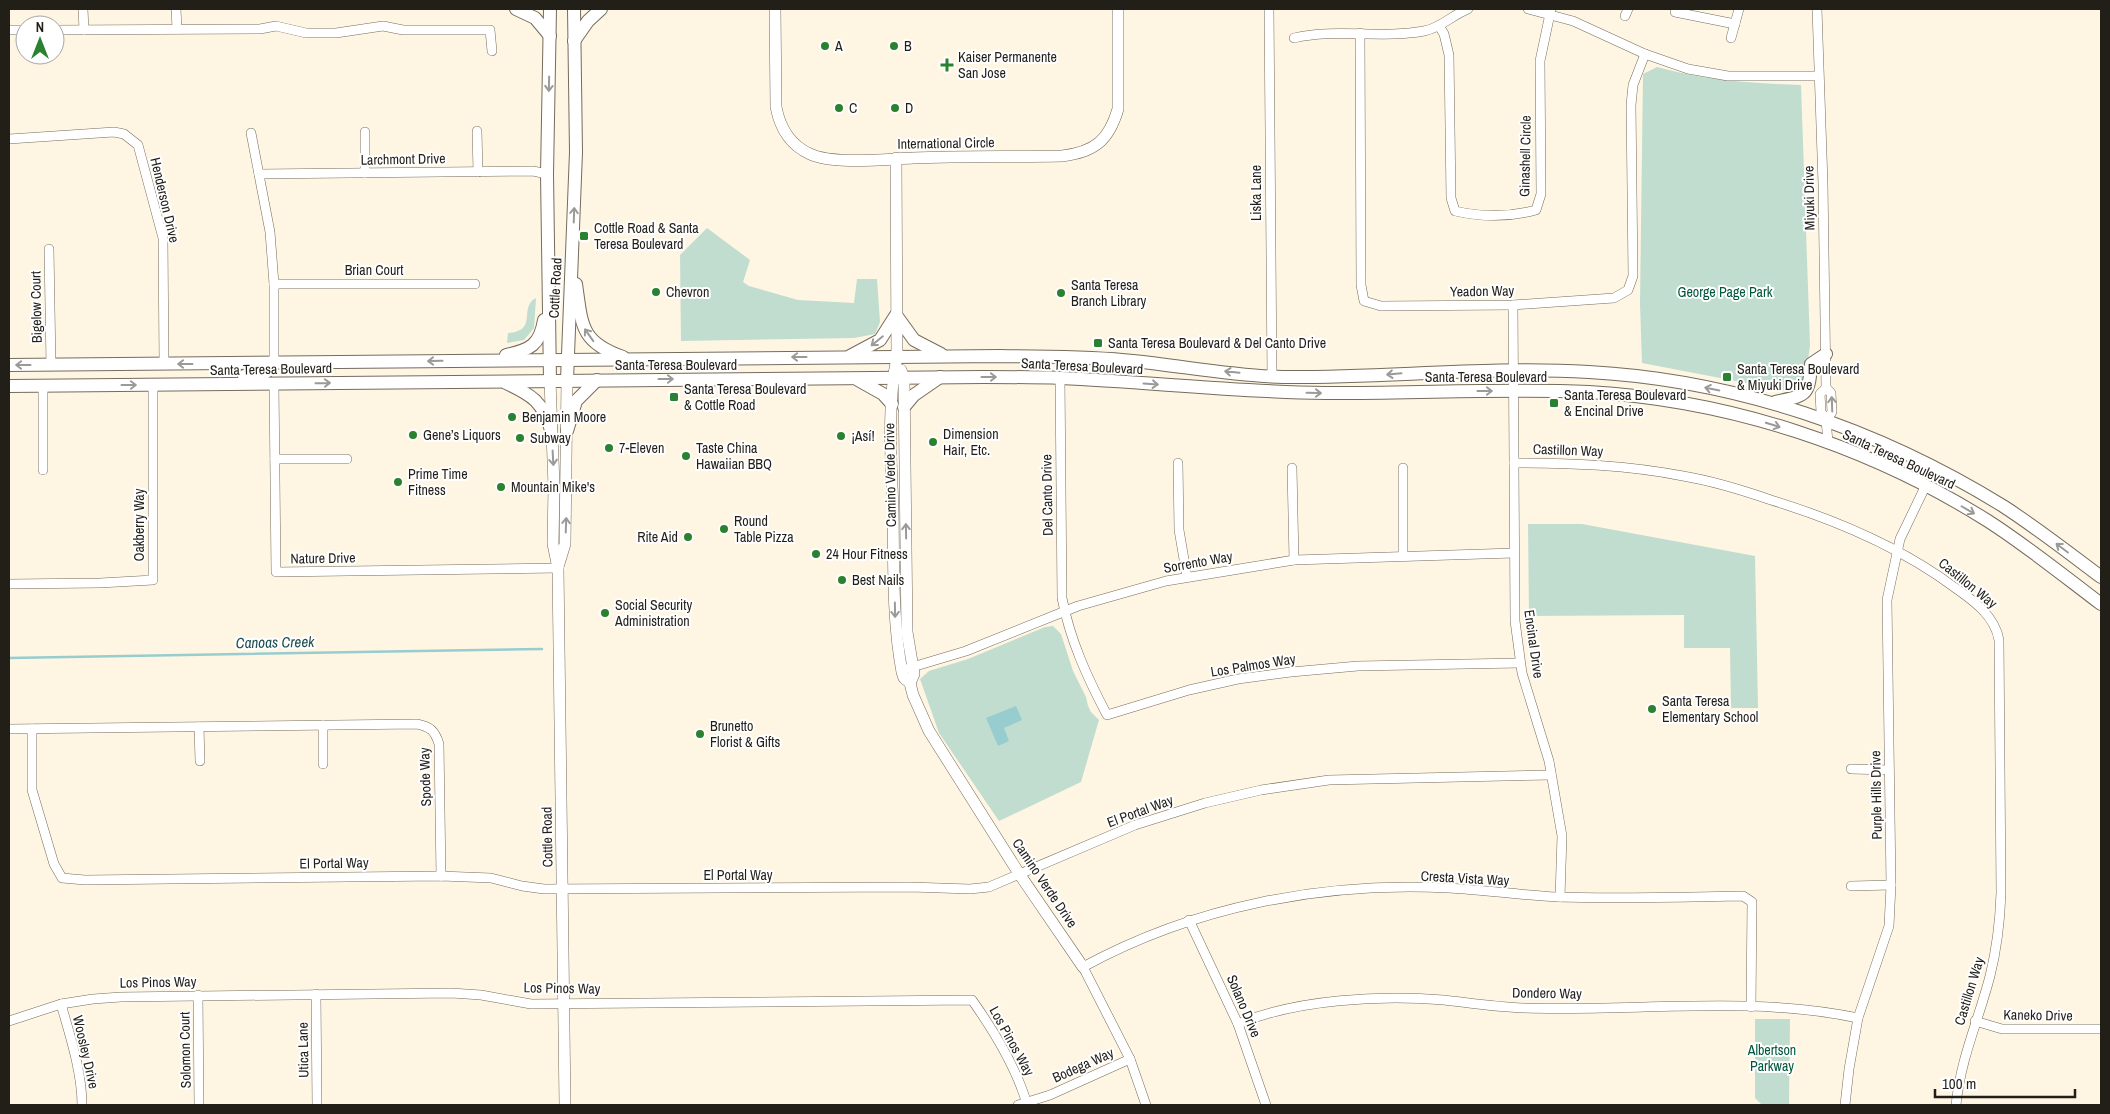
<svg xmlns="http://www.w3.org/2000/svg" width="2110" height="1114" viewBox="0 0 2110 1114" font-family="'Archivo Narrow',sans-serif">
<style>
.green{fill:#c0ddcf}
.water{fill:#97cdce}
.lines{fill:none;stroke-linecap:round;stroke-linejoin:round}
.stream{stroke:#97cdce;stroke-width:2.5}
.minor-casing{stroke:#756c5d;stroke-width:10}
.tertiary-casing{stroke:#756c5d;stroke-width:12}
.secondary-casing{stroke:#756c5d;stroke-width:14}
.minor{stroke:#fff;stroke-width:9}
.tertiary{stroke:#fff;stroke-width:11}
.secondary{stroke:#fff;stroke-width:12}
.oneway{stroke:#9c9a97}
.poi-dot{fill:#2a812f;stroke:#fff;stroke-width:2}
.labels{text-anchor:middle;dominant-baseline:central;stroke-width:4;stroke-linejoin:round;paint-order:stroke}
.poi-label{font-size:14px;fill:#221e18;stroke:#fff;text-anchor:start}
.street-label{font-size:14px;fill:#221e18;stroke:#fff}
.park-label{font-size:14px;fill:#00573c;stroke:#fff}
.water-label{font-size:15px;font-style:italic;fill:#1e4e50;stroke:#fff}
</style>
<rect width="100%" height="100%" fill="#fff5e3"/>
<g class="green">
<path d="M1657,67C1707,81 1750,83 1801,85L1810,346L1803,394L1642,363L1640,304L1643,74Z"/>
<polygon points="707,228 750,260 743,282 749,286 798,300 854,303 857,279 877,279 880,322 875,334 854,338 681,341 680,255"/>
<path d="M536,298L534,328L524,340L507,343L508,333C539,331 518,307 536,298Z"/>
<polygon points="1528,524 1582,524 1755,556 1758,708 1731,708 1730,648 1684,648 1684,615 1529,616"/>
<polygon points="1053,626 1061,634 1073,671 1086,697 1088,706 1091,712 1099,720 1081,782 999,821 939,733 920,679 929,671 968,659 1045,627"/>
<polygon points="1755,1019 1790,1019 1789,1105 1762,1105 1755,1098"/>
</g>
<polygon class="water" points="1016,706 1022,720 1004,728 1009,741 998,746 986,718"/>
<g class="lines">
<polyline class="stream" points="9,658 542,649"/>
<defs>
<g id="minor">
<polyline points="83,9 84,30"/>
<polyline points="176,9 177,29"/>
<polyline points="1269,9 1272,377"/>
<polyline points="1528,9 1573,21 1645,54 1688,69 1728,76 1818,76"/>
<polyline points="1817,9 1823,184 1826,388 1820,394 1821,412 1826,420 1828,442"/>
<polyline points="1675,12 1735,24"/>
<polyline points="1625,16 1628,9"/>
<path d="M1439,26L1444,34L1449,55L1451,198L1455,211C1481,217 1510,217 1536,210L1541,194L1540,61L1551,9"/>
<polyline points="9,30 25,30"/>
<polyline points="55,30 260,29 276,26 306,33 336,33 383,26 403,30 490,30 492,51"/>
<polyline points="1360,33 1361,285 1364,301 1381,306 1513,305 1614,298 1628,290 1633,276 1631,105 1633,85 1645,54"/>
<path d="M1294,38C1336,28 1381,39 1424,31C1441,28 1452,15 1468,9"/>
<polyline points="1731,38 1739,9"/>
<polyline points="477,131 478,172"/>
<polyline points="365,132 365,173"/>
<polyline points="251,133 270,232 274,284 274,363"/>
<polyline points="9,139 114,132 124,134 138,145 163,238 164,364"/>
<polyline points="259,174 533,171 547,174"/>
<polyline points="49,249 51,365"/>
<polyline points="274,284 475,284"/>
<polyline points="1513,305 1515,621 1522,673 1549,761 1562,836 1560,897"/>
<path d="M1060,378L1062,598C1070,640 1087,677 1107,715L1189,690L1238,679L1291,672L1358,666L1520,663"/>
<polyline points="274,384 276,572 558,568"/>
<polyline points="43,386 43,470"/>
<polyline points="1826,388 1831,393 1832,412 1826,420"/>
<polyline points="275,459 347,459"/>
<polyline points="1178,463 1179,530 1187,577"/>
<path d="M1514,463C1571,463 1627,465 1683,476C1713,481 1742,490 1771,500C1836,520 1899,546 1954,587C1973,600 1995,616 1999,640L2001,893C2000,921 1997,948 1990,976C1978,1022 1961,1057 1956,1105"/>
<polyline points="1292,468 1294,560"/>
<polyline points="1403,468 1403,555"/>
<polyline points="9,584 100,583 153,580 153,385"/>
<polyline points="909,668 966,651 1078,606 1166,581 1294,560 1514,553"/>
<polyline points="323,725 323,764"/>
<polyline points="199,727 200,761"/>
<path d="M9,729L417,724C431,727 435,731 439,744L441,876"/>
<polyline points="32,729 32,790 54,864 62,878 85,880 441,876 491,878 522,886 544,889 910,887 970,889 989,887 1135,825 1205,803 1261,790 1329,780 1551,775"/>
<polyline points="1851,769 1889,770"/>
<polyline points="1851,886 1891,885"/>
<polyline points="1189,920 1238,1024 1266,1105"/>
<polyline points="316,994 317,1105"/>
<polyline points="198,995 199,1105"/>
<path d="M61,1004C70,1036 82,1072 82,1105"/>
<path d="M9,1021L61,1004L93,999L121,997L451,993L481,995L531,1004L972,1000C994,1031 1016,1067 1027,1104"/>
<polyline points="1975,1021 2002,1029 2101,1029"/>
<path d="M1238,1024C1297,999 1381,995 1444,1000C1470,1003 1496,1007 1523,1008C1634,1012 1749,995 1858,1018"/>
<polyline points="1018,1105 1050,1095 1130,1059"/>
<path d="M1146,1105L1130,1059L1083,967C1195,906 1321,882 1448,888C1485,890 1521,895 1557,897C1619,899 1681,897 1743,896L1752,902L1751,1007"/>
<polyline points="1845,1105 1849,1069 1858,1018 1889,926 1891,885 1887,600 1900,539 1926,485"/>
</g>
<g id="tertiary">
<path d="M775,9L776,107C780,128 790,145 810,154C834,165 886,159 913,158C963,156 1013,157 1062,156C1095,152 1109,140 1118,109V9"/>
<path d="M896,158L897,357C887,406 891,459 893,509C894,564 892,618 902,672L904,678L910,683L913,695L929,731L1020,875L1083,967"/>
<polyline points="901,370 904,379 907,632 914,674 910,683"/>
<polyline points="550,381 554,486 553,544 558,568 559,646 565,1105"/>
<polyline points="558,567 565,544 567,380"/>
</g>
<g id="secondary">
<polyline points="516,9 535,18 550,36"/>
<polyline points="550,9 547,174 550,381"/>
<polyline points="574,41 588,21 601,9"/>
<path d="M576,284C582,325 580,342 623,357"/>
<path d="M506,355C530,350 540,345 544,320"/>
<polyline points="850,356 880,340 896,315 914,340 941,354"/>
<path d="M9,365L1000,356C1045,357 1089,356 1133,361C1183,366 1233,376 1283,377C1385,378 1487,366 1589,372C1736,380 1878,429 2003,506C2037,528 2069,553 2101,577"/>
<path d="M244,376C258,376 267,376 274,363"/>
<polyline points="567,380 576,152 574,9"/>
<polyline points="858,380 883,394 892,404"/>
<path d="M506,383C532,395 543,402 551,430"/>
<path d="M9,386L984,377C1010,377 1035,377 1061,378C1149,382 1237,392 1325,393C1413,394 1501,388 1589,392C1729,400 1869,446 1988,521C2027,546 2064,576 2101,604"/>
<path d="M1775,402C1806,395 1809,397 1811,364L1826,354"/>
<polyline points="904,407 914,395 940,377"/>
<polyline points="567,431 576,401 597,380"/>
</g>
</defs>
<use href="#minor" class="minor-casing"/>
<use href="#tertiary" class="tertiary-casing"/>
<use href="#secondary" class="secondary-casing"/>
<use href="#minor" class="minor"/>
<use href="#tertiary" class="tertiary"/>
<use href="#secondary" class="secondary"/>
</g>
<defs><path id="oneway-shaft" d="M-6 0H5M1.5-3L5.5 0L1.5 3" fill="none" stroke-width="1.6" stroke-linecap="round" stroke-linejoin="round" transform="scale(1.25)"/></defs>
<g class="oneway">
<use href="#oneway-shaft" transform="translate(549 84) rotate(91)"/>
<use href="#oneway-shaft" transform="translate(574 215) rotate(-88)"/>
<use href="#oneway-shaft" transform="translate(589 335) rotate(-125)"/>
<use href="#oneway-shaft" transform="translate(877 341) rotate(141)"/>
<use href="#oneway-shaft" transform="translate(799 357) rotate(180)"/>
<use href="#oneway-shaft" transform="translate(435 361) rotate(179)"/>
<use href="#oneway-shaft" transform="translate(185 364) rotate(180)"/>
<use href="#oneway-shaft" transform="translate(23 365) rotate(180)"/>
<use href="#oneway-shaft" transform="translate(1232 372) rotate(-174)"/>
<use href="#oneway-shaft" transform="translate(1394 374) rotate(175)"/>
<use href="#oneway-shaft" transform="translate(989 377)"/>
<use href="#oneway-shaft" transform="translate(666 379)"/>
<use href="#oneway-shaft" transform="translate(323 383) rotate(-1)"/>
<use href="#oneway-shaft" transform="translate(1151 384) rotate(4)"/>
<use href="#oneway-shaft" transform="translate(129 385)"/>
<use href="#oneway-shaft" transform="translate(1712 389) rotate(-169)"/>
<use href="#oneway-shaft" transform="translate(1485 391)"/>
<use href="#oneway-shaft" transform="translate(1314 393) rotate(1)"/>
<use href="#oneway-shaft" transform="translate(1832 404) rotate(-92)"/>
<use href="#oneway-shaft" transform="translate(1773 425) rotate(17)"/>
<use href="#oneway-shaft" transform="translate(553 458) rotate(87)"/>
<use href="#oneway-shaft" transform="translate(1968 510) rotate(30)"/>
<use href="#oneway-shaft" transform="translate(566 525) rotate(-88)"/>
<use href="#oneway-shaft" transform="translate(906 531) rotate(-91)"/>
<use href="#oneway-shaft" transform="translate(2062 548) rotate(-143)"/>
<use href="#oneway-shaft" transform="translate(895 610) rotate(89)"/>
</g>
<g class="poi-dot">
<circle cx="825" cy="46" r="5"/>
<circle cx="894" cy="46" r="5"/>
<path d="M944.5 57.5h5v5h5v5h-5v5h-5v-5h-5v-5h5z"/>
<circle cx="839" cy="108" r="5"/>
<circle cx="895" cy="108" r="5"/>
<rect x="579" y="231" width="10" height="10" rx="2.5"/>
<circle cx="656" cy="292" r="5"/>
<circle cx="1061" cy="293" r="5"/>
<rect x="1093" y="338" width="10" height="10" rx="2.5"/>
<rect x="1722" y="372" width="10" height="10" rx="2.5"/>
<rect x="669" y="392" width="10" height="10" rx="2.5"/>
<rect x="1549" y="398" width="10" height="10" rx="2.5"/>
<circle cx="512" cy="417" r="5"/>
<circle cx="413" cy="435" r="5"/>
<circle cx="841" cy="436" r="5"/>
<circle cx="520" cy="438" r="5"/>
<circle cx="933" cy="442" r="5"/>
<circle cx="609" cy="448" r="5"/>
<circle cx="686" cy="456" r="5"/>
<circle cx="398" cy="482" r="5"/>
<circle cx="501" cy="487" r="5"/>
<circle cx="724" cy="529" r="5"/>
<circle cx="688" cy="537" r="5"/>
<circle cx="816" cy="554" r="5"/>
<circle cx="842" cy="580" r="5"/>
<circle cx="605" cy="613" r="5"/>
<circle cx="1652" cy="709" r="5"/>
<circle cx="700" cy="734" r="5"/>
</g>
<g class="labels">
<g class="poi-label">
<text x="835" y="46">A</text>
<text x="904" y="46">B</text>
<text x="958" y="57">Kaiser Permanente<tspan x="958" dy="16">San Jose</tspan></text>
<text x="849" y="108">C</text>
<text x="905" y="108">D</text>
<text x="594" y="228">Cottle Road &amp; Santa<tspan x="594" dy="16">Teresa Boulevard</tspan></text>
<text x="1071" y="285">Santa Teresa<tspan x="1071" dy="16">Branch Library</tspan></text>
<text x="666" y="292">Chevron</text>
<text x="1108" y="343">Santa Teresa Boulevard &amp; Del Canto Drive</text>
<text x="1737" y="369">Santa Teresa Boulevard<tspan x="1737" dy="16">&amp; Miyuki Drive</tspan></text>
<text x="684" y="389">Santa Teresa Boulevard<tspan x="684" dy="16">&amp; Cottle Road</tspan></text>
<text x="1564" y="395">Santa Teresa Boulevard<tspan x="1564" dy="16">&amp; Encinal Drive</tspan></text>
<text x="522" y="417">Benjamin Moore</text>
<text x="943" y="434">Dimension<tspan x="943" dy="16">Hair, Etc.</tspan></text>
<text x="423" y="435">Gene’s Liquors</text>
<text x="851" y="436">¡Así!</text>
<text x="530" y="438">Subway</text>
<text x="619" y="448">7-Eleven</text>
<text x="696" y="448">Taste China<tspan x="696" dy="16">Hawaiian BBQ</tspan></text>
<text x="408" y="474">Prime Time<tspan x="408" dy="16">Fitness</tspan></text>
<text x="511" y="487">Mountain Mike's</text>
<text x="734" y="521">Round<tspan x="734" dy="16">Table Pizza</tspan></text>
<text x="678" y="537" text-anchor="end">Rite Aid</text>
<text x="826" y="554">24 Hour Fitness</text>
<text x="852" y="580">Best Nails</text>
<text x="615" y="605">Social Security<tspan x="615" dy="16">Administration</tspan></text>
<text x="1662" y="701">Santa Teresa<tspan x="1662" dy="16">Elementary School</tspan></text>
<text x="710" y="726">Brunetto<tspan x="710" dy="16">Florist &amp; Gifts</tspan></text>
</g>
<g class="street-label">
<text transform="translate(946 143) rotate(-1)">International Circle</text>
<text transform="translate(1525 156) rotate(-89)">Ginashell Circle</text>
<text transform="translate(403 159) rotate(-1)">Larchmont Drive</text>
<text transform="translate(1256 193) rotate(-90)">Liska Lane</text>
<text transform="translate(1809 198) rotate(-91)">Miyuki Drive</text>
<text transform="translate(165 200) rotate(77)">Henderson Drive</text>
<text x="374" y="270">Brian Court</text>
<text transform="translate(555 288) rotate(-87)">Cottle Road</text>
<text transform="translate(1482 291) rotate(-1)">Yeadon Way</text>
<text transform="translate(36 307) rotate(-91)">Bigelow Court</text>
<text x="676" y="365">Santa Teresa Boulevard</text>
<text transform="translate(1082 366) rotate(3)">Santa Teresa Boulevard</text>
<text transform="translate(271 369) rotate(-1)">Santa Teresa Boulevard</text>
<text x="1486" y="377">Santa Teresa Boulevard</text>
<text transform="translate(1568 450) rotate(2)">Castillon Way</text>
<text transform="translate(1899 459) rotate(25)">Santa Teresa Boulevard</text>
<text transform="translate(890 475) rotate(-91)">Camino Verde Drive</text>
<text transform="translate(1047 495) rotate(-91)">Del Canto Drive</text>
<text transform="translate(139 525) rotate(-90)">Oakberry Way</text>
<text transform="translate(323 558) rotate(-1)">Nature Drive</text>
<text transform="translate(1198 562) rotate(-10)">Sorrento Way</text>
<text transform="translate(1968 583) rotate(39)">Castillon Way</text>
<text transform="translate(1534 644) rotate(82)">Encinal Drive</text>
<text transform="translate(1253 665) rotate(-9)">Los Palmos Way</text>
<text transform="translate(425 777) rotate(-92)">Spode Way</text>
<text transform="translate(1876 795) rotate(-91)">Purple Hills Drive</text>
<text transform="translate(1140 811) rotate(-20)">El Portal Way</text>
<text transform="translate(547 837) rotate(-91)">Cottle Road</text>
<text transform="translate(334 863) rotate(-1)">El Portal Way</text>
<text x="738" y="875">El Portal Way</text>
<text transform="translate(1465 878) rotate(3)">Cresta Vista Way</text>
<text transform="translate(1045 883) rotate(56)">Camino Verde Drive</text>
<text transform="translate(158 982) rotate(-1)">Los Pinos Way</text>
<text transform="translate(562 988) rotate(1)">Los Pinos Way</text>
<text transform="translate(1969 991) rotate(-73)">Castillon Way</text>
<text transform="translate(1547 993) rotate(1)">Dondero Way</text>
<text transform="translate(1244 1006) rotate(67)">Solano Drive</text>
<text transform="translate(2038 1015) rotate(1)">Kaneko Drive</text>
<text transform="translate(1012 1041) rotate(61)">Los Pinos Way</text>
<text transform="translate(185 1050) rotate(-91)">Solomon Court</text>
<text transform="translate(303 1050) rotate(-91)">Utica Lane</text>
<text transform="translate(86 1052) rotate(77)">Woosley Drive</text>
<text transform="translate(1083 1065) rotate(-24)">Bodega Way</text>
</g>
<g class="park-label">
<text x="1725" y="292">George Page Park</text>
<text x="1772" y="1050">Albertson<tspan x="1772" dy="16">Parkway</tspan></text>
</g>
<g class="water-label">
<text transform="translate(275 642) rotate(-1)">Canoas Creek</text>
</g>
</g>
<rect width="2110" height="1114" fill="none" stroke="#221e18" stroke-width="20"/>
<g transform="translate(40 40)"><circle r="24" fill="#ffffff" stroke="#a7a5a3"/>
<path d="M0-4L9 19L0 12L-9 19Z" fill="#2a812f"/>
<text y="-8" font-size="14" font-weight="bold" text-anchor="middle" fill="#221e18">N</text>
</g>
<path d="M1935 1089v8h140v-8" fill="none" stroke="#221e18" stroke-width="2.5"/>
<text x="1942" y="1089" font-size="15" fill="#221e18" stroke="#ffffff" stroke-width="4" paint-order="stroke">100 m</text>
</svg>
